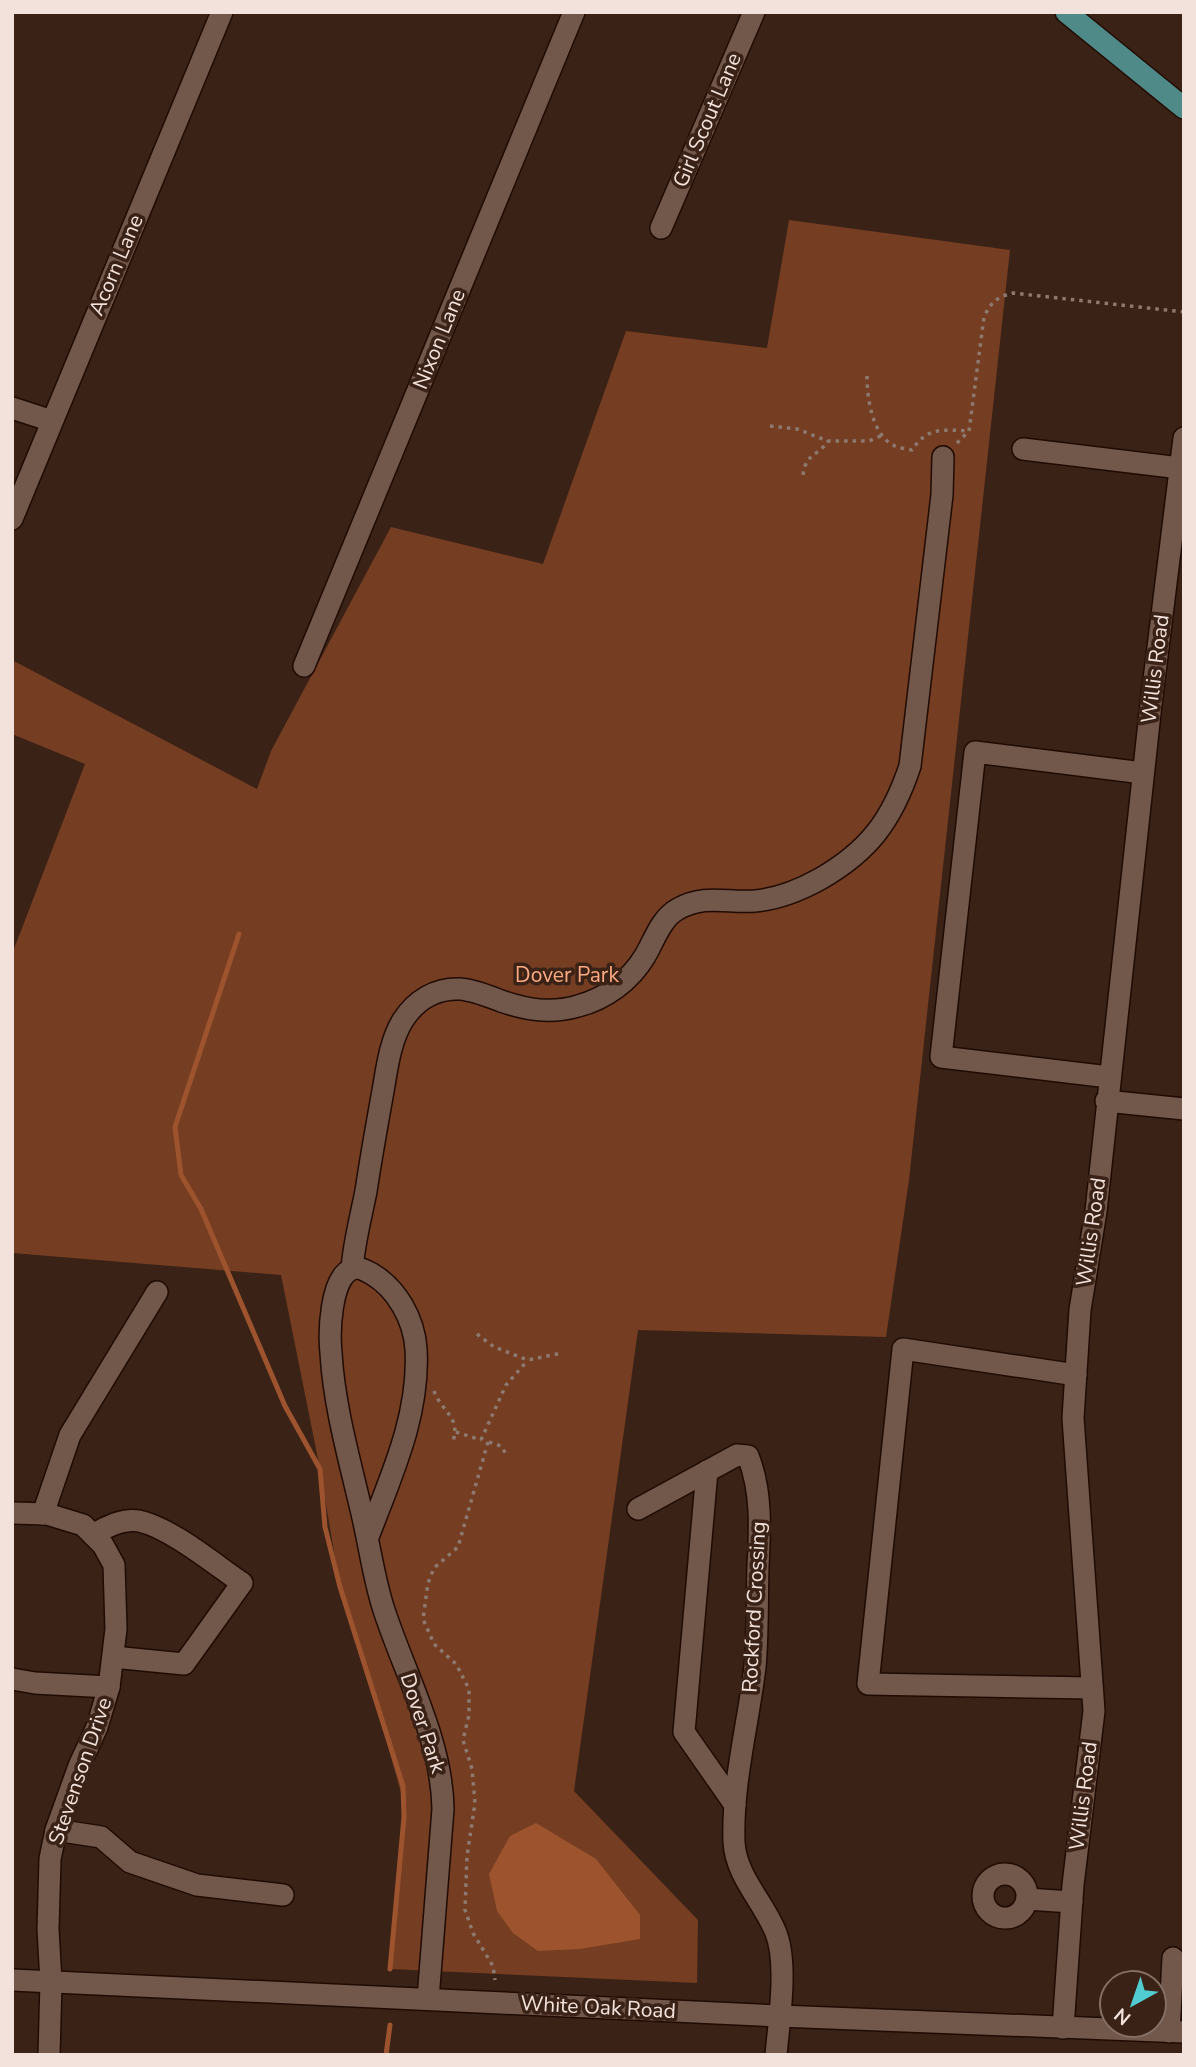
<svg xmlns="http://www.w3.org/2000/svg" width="1196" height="2067" viewBox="0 0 1196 2067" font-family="'Nunito Sans',sans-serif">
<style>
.green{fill:#753d21}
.water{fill:#9d542e}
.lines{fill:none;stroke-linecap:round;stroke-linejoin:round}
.stream{stroke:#9d542e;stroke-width:5}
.minor-casing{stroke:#200b03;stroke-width:24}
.major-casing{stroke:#200b03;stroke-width:24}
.path{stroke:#8d7970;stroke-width:3.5;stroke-dasharray:3.5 5;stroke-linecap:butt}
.minor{stroke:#72574b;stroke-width:21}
.major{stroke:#508a88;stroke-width:21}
.labels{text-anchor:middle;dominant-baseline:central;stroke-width:7;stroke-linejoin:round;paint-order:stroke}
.street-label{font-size:21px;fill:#f2e2db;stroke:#3a2217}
.park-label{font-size:21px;fill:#fda982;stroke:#3a2217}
</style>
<rect width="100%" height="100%" fill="#3a2217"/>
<polygon class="green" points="789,220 1010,250 909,1180 886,1337 638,1330 574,1791 698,1920 697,1983 390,1969 404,1804 374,1695 340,1587 320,1469 281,1275 12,1253 12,954 85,764 12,734 12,660 257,789 271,751 391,527 543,564 626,331 767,348"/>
<polygon class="water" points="536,1823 596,1859 640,1915 640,1939 580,1949 538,1951 513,1933 497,1911 489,1874 510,1836"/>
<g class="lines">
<g class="stream">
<polyline points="239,934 175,1127 181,1175 201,1209 285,1406 320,1469 325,1527 340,1587 403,1786 404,1817 390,1969"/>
<polyline points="386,2055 390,2025"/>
</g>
<defs>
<g id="minor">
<polyline points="661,228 754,12"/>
<polyline points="12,408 52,421"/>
<polyline points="1023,449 1180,468"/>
<polyline points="12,519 222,12"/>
<polyline points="304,666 574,12"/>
<polyline points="1109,1077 941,1057 975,752 1143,773"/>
<polyline points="1106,1101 1184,1109"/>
<path d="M352,1269C354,1242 361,1217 366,1191C371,1158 377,1124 383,1091C387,1068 390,1041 403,1020C416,1000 436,988 460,989C474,990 488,996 501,1001C527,1010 551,1014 578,1006C605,999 630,981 645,956C654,941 661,918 678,909C705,894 726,903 755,901C779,899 800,890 820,879C869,851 892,820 910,766L942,495L943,457"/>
<polyline points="1076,1375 903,1349 868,1684 1092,1688"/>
<polyline points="707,1471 684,1732 735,1805"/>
<path d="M638,1509L737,1455L748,1456C762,1491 760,1529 758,1566C757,1600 758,1634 755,1667C748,1725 732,1784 734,1842C736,1877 764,1902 776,1933C788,1964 779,2021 776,2055"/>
<polyline points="12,1513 47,1514 83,1525 103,1545 114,1565 116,1629 109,1687 97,1727 79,1766 56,1830 50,1859 48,1929 51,1982 49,2055"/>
<polyline points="43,1514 70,1435 157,1292"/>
<path d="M93,1535C105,1527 124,1518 139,1521C171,1528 214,1564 242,1583L184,1664L113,1657"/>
<path d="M368,1537C391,1476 420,1415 416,1349C414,1319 397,1289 372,1274C366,1271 359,1266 352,1269C330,1278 329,1333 331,1353C334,1405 349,1458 361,1509C369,1542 373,1575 383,1607C404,1673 442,1739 443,1809L428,1999"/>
<polyline points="12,1679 35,1683 109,1687"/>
<polyline points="56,1830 101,1837 130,1862 197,1885 283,1895"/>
<circle cx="1005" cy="1896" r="22"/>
<polyline points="1027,1899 1072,1902"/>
<polyline points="12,1980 779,2016 1184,2032"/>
<polyline points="1063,2028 1073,1885 1094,1711 1073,1418 1080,1310 1096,1211 1151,704 1184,438"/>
<polyline points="1169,2032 1173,1958"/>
</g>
<polyline id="major" points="1066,12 1184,108"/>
</defs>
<use href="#minor" class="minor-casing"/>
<use href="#major" class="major-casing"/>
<g class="path">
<path d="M867,376C867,398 872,436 895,446C900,448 907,449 912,450C928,426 943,430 969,431"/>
<polyline points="770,426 797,429 828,441 869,441 881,436"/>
<path d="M957,443L969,431L984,317C991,302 997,297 1013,293L1184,312"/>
<path d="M803,475C806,452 818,457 828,441"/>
<polyline points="477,1334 494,1347 528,1360 562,1353"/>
<path d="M434,1391C441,1411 461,1417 453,1441"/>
<polyline points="456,1432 481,1440"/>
<polyline points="481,1440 506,1385 528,1360"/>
<polyline points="488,1442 458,1547 434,1568 428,1583 423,1619 434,1644 456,1664 469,1689 469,1715 463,1740 472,1769 475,1803 467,1856 465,1910 473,1933 493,1966 495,1980"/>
<polyline points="489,1442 501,1446 506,1454"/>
</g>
<use href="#minor" class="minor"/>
<use href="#major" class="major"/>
</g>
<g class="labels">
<g class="street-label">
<text transform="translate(707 120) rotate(-67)">Girl Scout Lane</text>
<text transform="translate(116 265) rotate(-67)">Acorn Lane</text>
<text transform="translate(439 339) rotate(-68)">Nixon Lane</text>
<text transform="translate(1155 669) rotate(-83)">Willis Road</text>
<text transform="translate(1091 1232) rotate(-82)">Willis Road</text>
<text transform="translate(754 1607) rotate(-87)">Rockford Crossing</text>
<text transform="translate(423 1723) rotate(72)">Dover Park</text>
<text transform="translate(80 1771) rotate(-71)">Stevenson Drive</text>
<text transform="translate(1083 1796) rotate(-83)">Willis Road</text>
<text transform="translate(598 2007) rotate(3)">White Oak Road</text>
</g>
<g class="park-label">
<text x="567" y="975">Dover Park</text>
</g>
</g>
<rect width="1196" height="2067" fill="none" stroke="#f2e2db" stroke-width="28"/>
<g transform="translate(1133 2004) rotate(220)"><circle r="33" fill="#3a2217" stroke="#846f65" stroke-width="2"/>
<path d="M0-5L12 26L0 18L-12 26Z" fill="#51ccd1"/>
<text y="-10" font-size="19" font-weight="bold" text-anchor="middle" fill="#f2e2db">N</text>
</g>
</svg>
